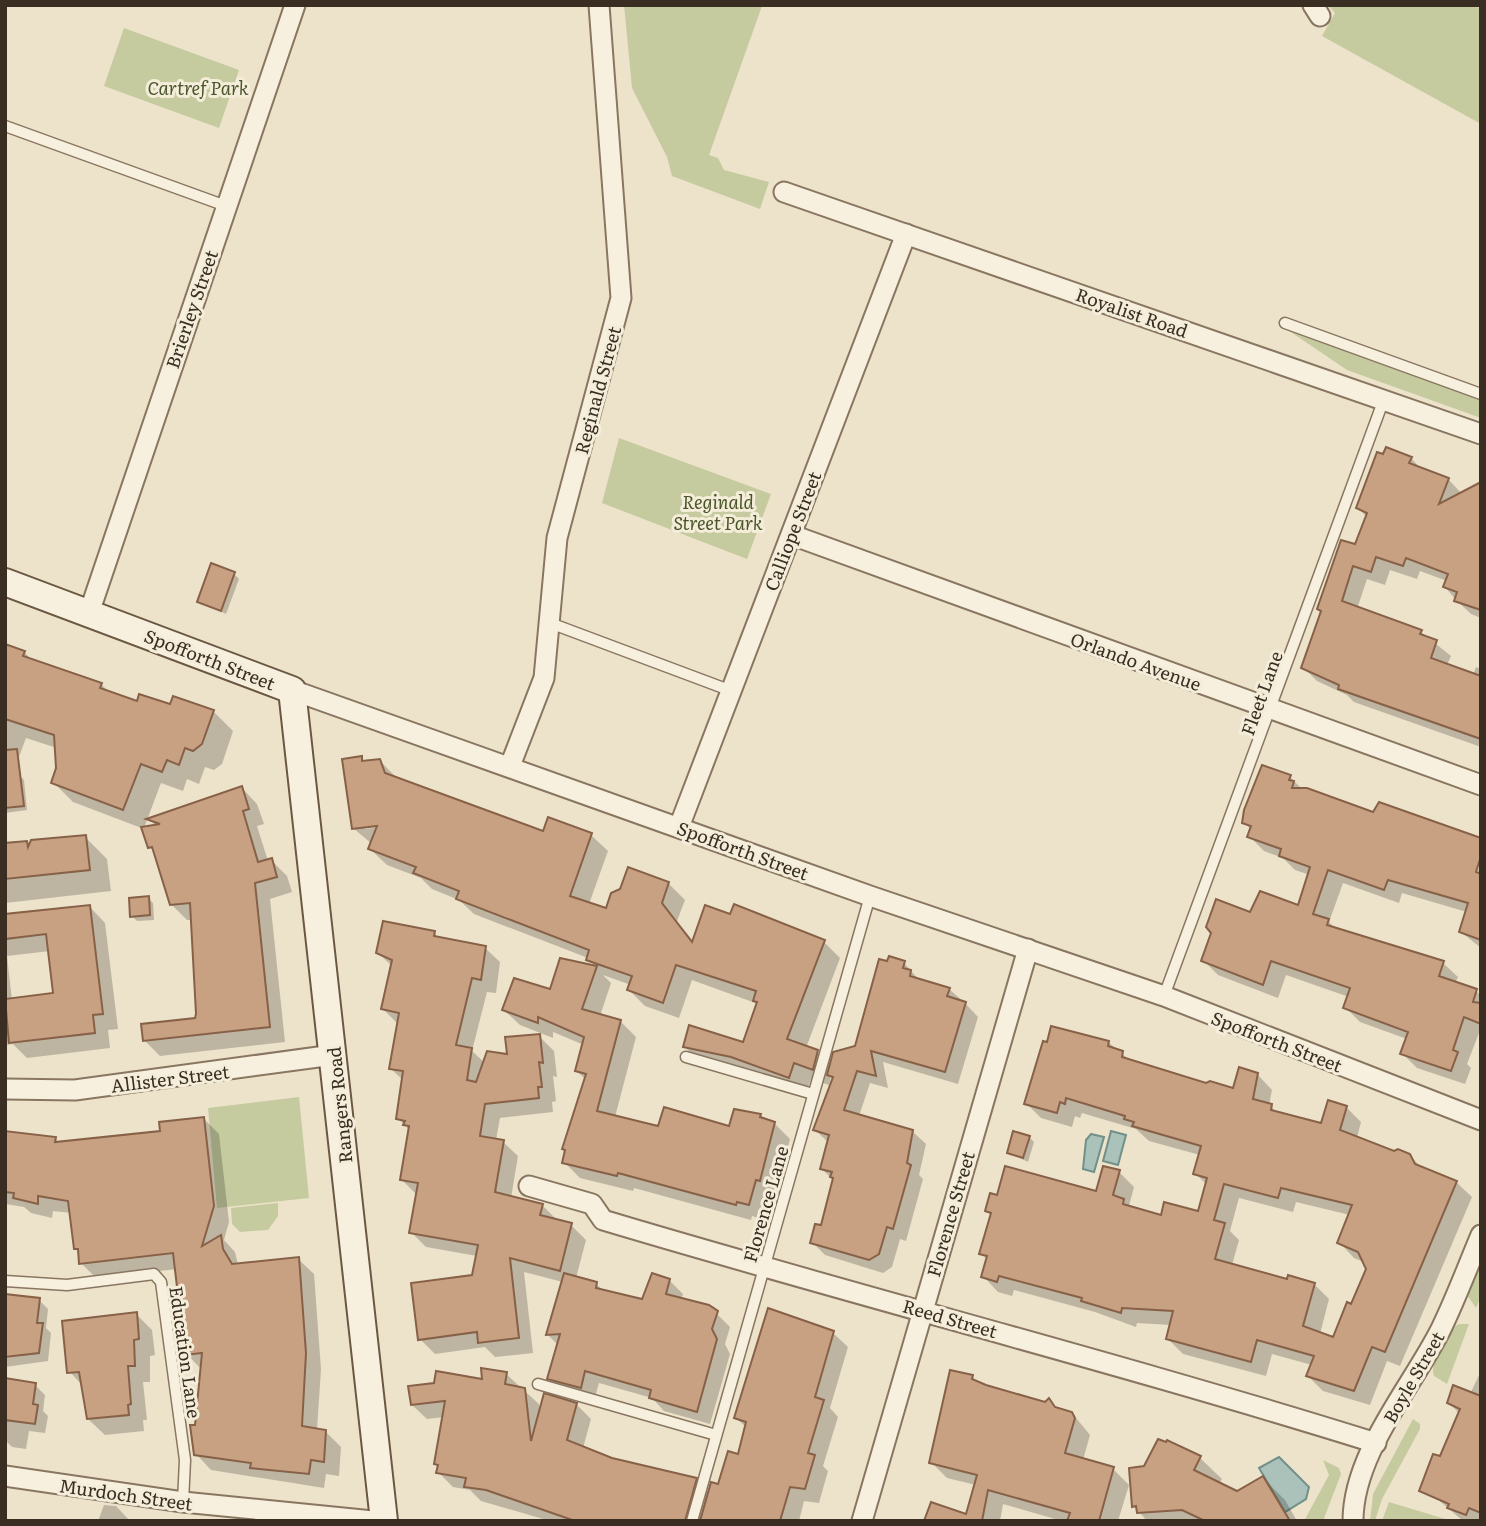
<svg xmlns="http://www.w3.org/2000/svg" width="1486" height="1526" viewBox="0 0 1486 1526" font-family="Literata,serif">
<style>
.green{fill:#c5cb9f}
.water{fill:#abc2bb;stroke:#719089;stroke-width:2}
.shadow{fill:#0003;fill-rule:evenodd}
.building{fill:#c8a183;stroke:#876147;stroke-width:2;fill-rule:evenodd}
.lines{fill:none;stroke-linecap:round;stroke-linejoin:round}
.service-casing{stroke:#897660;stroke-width:13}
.minor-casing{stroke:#897660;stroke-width:23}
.secondary-casing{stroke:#6b5842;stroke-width:30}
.service{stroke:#f7f0de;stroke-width:10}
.minor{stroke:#f7f0de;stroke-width:19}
.secondary{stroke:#f7f0de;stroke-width:26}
.labels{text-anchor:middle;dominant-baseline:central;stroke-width:6;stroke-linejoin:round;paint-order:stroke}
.park-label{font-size:18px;font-style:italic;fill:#4a552a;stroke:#f4edda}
.street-label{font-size:18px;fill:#3a2e22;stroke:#f4edda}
</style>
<rect width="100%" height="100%" fill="#ede3cb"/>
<g class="green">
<polygon points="624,5 770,5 762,6 709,155 718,158 724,170 769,182 760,209 672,176 667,157 632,88"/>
<polygon points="1328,5 1474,5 1481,9 1481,124 1322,36 1335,13"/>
<polygon points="124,28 239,70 219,128 104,86"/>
<polygon points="1279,324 1481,400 1481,418 1347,370"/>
<polygon points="619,438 771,494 747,559 602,503"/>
<polygon points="299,1097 309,1198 217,1208 208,1108"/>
<polygon points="278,1203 278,1216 268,1230 240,1232 232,1224 231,1208"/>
<polygon points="1479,1263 1481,1297 1476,1308 1465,1292"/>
<path d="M1459,1324H1469L1447,1384L1434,1376C1429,1362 1445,1330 1459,1324Z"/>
<polygon points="1413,1419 1420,1424 1420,1429 1382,1499 1375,1521 1370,1521 1373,1494"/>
<polygon points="1323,1460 1339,1468 1341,1474 1323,1521 1304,1521 1329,1475"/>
<polygon points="1389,1502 1452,1521 1382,1521"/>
</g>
<g class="water">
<polygon points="1111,1131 1126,1135 1118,1165 1103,1161"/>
<polygon points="1091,1134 1104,1137 1094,1172 1083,1169 1086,1140"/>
<polygon points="1279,1457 1309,1487 1306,1499 1285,1512 1259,1468"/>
</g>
<g class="shadow">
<polygon points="1411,458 1422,470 1448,479 1462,494 1481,488 1481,618 1471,614 1456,600 1445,587 1447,581 1420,571 1417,579 1390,570 1385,585 1367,579 1357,609 1421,632 1451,656 1447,665 1473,675 1476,667 1481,669 1481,747 1354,702 1347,695 1317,681 1303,667 1368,518 1358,508"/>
<polygon points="234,574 239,579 226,614 199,601"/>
<polygon points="5,646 24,652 32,660 101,684 110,693 139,703 213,711 233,731 222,764 214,770 205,767 199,784 187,779 183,791 161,783 144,828 156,826 149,819 242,788 257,804 264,824 257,826 268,861 271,860 287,876 292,892 270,899 285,1042 160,1056 144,1040 197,1019 194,920 187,920 171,904 156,853 149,847 144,829 73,802 53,782 58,768 57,748 26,738 13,773 5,770"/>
<path d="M361,758L366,762L379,760L396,777L544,833L591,835L608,851L589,904L607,910L668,883L685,900L677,921L694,942H824L840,958L806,1048L817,1052L831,1066L857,1047L904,963L920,981L949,989L965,1003L978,1017L958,1084L883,1062L888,1088L870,1083L859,1116L912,1131L926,1144L919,1175L923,1179L906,1241L900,1239L892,1267L883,1273L825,1255L812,1242L822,1228L834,1181L822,1169L829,1143L815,1130L834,1080L831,1077L829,1085L811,1079L806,1093L701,1063L685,1047L744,1044L758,1004L692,980L679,1018L645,1006L629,990L631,985L603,975L611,983L600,1016L620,1021L636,1037L615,1117L659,1128H731L760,1115L774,1123L790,1139L776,1196L772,1195L765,1220L752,1216L751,1220L634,1188L633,1191L580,1178L564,1162L586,1080L577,1071L584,1045L553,1032V1038L520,1025L504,1010L515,978L551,991L562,961L597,968L588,958L474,914L459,900L432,889L421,878L387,865L370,849L372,844L353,828ZM365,826H386L365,829Z"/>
<polygon points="19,775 24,780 27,810 5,813 5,776"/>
<polygon points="1290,777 1302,789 1473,875 1476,876 1481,862 1481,948 1461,932 1467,912 1402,893 1399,903 1343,883 1329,922 1337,930 1443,963 1458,977 1455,983 1475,990 1481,996 1481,1028 1467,1064 1471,1068 1465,1084 1417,1068 1402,1053 1407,1039 1360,1022 1345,1007 1349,997 1286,975 1278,998 1218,975 1203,960 1251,914 1299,907 1310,875 1295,870 1283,858 1264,851 1249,836 1251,830 1244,822"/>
<polygon points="85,837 107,859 111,891 5,903 5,845 27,842 30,846"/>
<polygon points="148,898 153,903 154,920 137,921 132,916"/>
<path d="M90,907L105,923L118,1029L108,1030L110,1048L27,1058L13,1044L5,1045V916ZM50,951L54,994L12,1000L7,956Z"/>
<polygon points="434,933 440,939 485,948 500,962 496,993 487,992 472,1051 485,1063 509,1056 539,1036 554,1051 557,1077 553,1076 556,1101 552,1102 553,1112 500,1118 496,1140 503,1142 518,1156 511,1198 542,1205 557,1220 571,1225 586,1240 576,1278 596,1284 604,1291 643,1302 669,1280 683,1294 681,1300 716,1313 730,1327 725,1344 730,1354 710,1424 664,1411 652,1398 599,1383 594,1401 563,1392 549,1378 558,1345 548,1335 563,1282 524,1272 533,1353 495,1357 485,1347 435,1354 420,1339 474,1277 477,1256 426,1247 411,1232 417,1195 402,1180 410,1131 398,1118 403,1080 390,1068 397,1023 382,1008 392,966 378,953"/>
<path d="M1108,1042L1132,1062L1206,1085L1234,1090L1257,1074L1272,1090L1269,1105L1279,1114L1322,1125L1346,1107L1361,1122L1357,1138L1394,1153L1409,1155L1423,1169L1456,1182L1472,1197L1400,1366L1387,1361L1370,1405L1323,1391L1308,1376L1312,1365L1272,1354L1266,1376L1183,1354L1168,1339L1171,1325L1137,1323L1136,1327L1095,1312L1014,1290L1012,1296L998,1292L983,1276L987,1259L981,1253L992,1216L987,1211L1098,1193L1119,1172L1134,1187L1129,1206L1162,1217L1199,1213L1207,1185L1195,1173L1200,1155L1149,1141L1136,1129L1082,1113L1080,1118L1075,1116L1072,1127L1041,1118L1026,1103ZM1239,1198L1293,1212L1296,1202L1350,1215L1339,1242L1354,1258L1364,1262L1367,1269L1334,1340L1320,1334L1329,1299L1314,1284L1288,1281L1232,1265L1239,1240L1230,1231Z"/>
<polygon points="204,1119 219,1134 229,1222 224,1240 235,1252 238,1265 298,1259 314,1274 321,1369 317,1430 325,1431 341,1447 339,1476 326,1474 324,1488 211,1470 196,1454 202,1370 187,1354 177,1269 96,1278 81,1263 80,1253 75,1248 72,1213 53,1211 52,1218 31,1213 24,1207 5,1204 5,1132 55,1139 60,1144 162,1132"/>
<polygon points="1029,1137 1034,1142 1028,1162 1009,1153"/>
<polygon points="5,1296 39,1300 48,1309 46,1328 51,1333 48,1361 5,1367"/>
<polygon points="136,1314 152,1330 155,1355 150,1356 150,1382 143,1382 147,1420 143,1420 144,1431 105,1435 88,1419 83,1386 69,1371"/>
<polygon points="833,1333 848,1347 830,1408 838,1417 823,1466 828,1471 819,1503 804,1501 799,1521 550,1521 481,1501 470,1490 453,1487 438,1472 436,1464 444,1417 427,1419 412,1405 506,1374 539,1404 540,1413 576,1404 591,1419 583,1448 612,1459 696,1480 709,1493 719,1486 739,1457 747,1428 736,1418"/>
<polygon points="1481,1371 1481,1521 1463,1521 1434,1496 1441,1458 1460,1414 1449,1403 1470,1394"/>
<polygon points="972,1377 978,1384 1045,1403 1049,1401 1058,1409 1072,1413 1090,1435 1083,1460 1113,1469 1129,1485 1118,1521 1062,1521 1003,1504 1000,1521 921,1521 967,1516 976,1485 947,1478 931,1462"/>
<polygon points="5,1379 35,1385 45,1395 43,1411 48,1416 45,1433 29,1431 26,1449 12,1447 5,1440"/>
<polygon points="1200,1458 1222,1479 1219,1484 1237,1493 1263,1478 1285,1500 1297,1521 1147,1521 1134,1506"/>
<polygon points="104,1505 116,1506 130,1521 98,1521"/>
</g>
<g class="building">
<polygon points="1386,447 1412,457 1409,463 1449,478 1439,504 1481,482 1481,610 1454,601 1457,592 1443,587 1448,574 1406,558 1403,566 1376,557 1371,572 1353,566 1342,601 1422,630 1420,634 1437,640 1431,658 1481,676 1481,739 1338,689 1339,685 1301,668 1321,611 1317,609 1341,540 1355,544 1367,513 1356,508 1377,452 1383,454"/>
<polygon points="211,563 235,572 221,611 197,602"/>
<polygon points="5,644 25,651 23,656 102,683 100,688 137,701 139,694 170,704 173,696 214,710 202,744 193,751 185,748 179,765 167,760 162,772 141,764 123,810 51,783 56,768 54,735 5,719"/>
<polygon points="17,749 24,806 5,808 5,750"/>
<polygon points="362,756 362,761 380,759 385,773 543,831 548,817 592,833 570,896 606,908 611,893 620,889 628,867 669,882 662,903 692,942 705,905 730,914 734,904 825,940 787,1039 818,1050 813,1070 794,1063 789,1078 731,1057 683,1047 689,1025 743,1042 757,1002 753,1001 756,991 676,965 663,1003 627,990 632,976 586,960 589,950 456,899 459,891 413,873 416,867 368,849 377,826 352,829 342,759"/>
<polygon points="1262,765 1291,775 1289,780 1294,781 1292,788 1307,788 1373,812 1379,802 1481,838 1481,856 1476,872 1481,874 1481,940 1459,932 1468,903 1388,880 1384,890 1328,870 1313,914 1329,919 1327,925 1444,961 1439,976 1477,989 1473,1002 1481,1003 1481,1024 1464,1017 1453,1050 1458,1052 1451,1071 1400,1054 1408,1032 1343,1008 1350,988 1271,961 1263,985 1201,961 1211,933 1206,927 1216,899 1250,912 1260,891 1298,905 1310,867 1279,856 1281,849 1247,837 1251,826 1242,823 1244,810"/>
<polygon points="242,786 249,809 243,811 258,862 272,858 277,877 255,883 270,1027 143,1041 141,1024 195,1018 196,1014 190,903 170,905 152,847 148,848 141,827 160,824 146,819"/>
<polygon points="86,835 90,870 5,879 5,843 27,841 28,847 31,840"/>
<polygon points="149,896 150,915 130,917 129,898"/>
<polygon points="90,905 103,1014 93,1015 95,1033 9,1043 5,999 53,993 46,934 5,939 5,914"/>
<polygon points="383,921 435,931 434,936 486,946 481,980 472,978 456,1045 472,1048 467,1080 476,1082 487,1051 507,1054 505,1037 540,1034 543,1063 539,1062 542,1087 538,1087 539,1098 485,1104 480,1136 504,1140 495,1192 543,1204 540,1215 572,1223 560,1271 510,1258 519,1338 478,1343 477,1332 418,1340 411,1283 472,1275 478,1245 409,1233 418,1183 400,1180 409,1126 403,1125 405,1121 396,1119 403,1071 389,1069 399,1013 381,1009 392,960 376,953"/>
<polygon points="889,956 905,961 903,968 911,970 910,976 950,988 947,996 966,1002 945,1072 871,1051 876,1076 857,1071 844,1110 913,1130 907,1163 911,1165 893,1229 887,1227 879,1254 869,1260 810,1243 815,1224 821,1225 833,1178 830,1177 832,1172 820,1169 829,1135 813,1130 833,1077 827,1075 833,1052 855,1046 879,959 887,961"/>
<polygon points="560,958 597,966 582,1009 621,1020 597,1111 658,1126 664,1107 729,1126 734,1109 761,1114 760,1117 775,1122 760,1181 756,1180 749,1205 737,1202 736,1205 618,1173 617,1176 562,1163 565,1150 562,1149 586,1074 575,1071 584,1037 538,1017 538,1023 502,1010 514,978 550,989"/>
<path d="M1051,1026L1109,1041L1108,1046L1123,1051L1122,1057L1206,1083L1210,1081L1233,1088L1239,1067L1258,1073L1253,1099L1272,1104L1271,1110L1321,1123L1328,1100L1347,1106L1340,1130L1394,1151L1398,1149L1410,1154L1415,1164L1457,1181L1385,1352L1372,1347L1354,1391L1306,1376L1314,1356L1257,1340L1251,1362L1166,1339L1173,1311L1122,1308L1121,1313L1081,1301L1082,1298L999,1276L997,1282L981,1277L987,1256L979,1254L991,1213L985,1211L990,1193L997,1195L1005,1166L1096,1191L1103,1166L1120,1170L1113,1195L1124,1199L1123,1204L1161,1215L1164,1202L1198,1211L1207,1178L1193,1174L1201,1146L1132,1126L1134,1122L1124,1119L1125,1116L1066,1098L1065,1104L1060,1102L1057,1113L1024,1104L1043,1041L1047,1042ZM1224,1184L1278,1198L1281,1188L1352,1205L1337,1243L1358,1252L1366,1269L1351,1304L1347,1302L1333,1337L1303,1326L1315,1283L1288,1275L1287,1279L1215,1259L1225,1223L1214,1220Z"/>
<polygon points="204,1117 214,1206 202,1246 221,1235 223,1249 232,1264 299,1257 306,1353 302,1426 326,1430 324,1462 311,1460 309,1474 250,1468 251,1463 194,1455 190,1425 195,1425 202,1353 185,1355 173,1253 79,1264 78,1249 74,1249 68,1201 38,1196 38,1204 13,1198 14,1193 5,1192 5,1131 56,1137 55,1142 160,1131 159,1122"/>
<polygon points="1013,1131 1030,1136 1023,1158 1007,1153"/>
<polygon points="564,1273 597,1282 596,1288 642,1299 652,1273 670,1279 666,1294 709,1305 718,1311 712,1329 717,1339 697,1412 649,1398 651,1390 585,1371 581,1388 547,1379 560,1334 546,1335"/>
<polygon points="5,1294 40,1298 37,1323 43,1323 39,1353 5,1357"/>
<polygon points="768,1308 834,1331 815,1397 824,1400 808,1453 815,1455 805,1489 790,1487 780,1521 700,1521 711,1482 718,1484 728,1451 738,1454 746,1422 734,1418"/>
<polygon points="137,1312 139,1339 134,1340 135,1366 128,1366 131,1404 128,1405 129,1415 87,1419 79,1372 67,1373 62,1321"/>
<polygon points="481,1368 507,1372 505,1384 525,1388 531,1441 544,1393 577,1403 567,1440 612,1458 697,1478 685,1521 575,1521 486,1490 464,1487 466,1478 436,1473 438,1465 434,1464 445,1401 411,1405 408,1386 434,1383 436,1371 482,1379"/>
<polygon points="950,1370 973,1375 972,1379 986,1385 1045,1402 1049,1398 1055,1407 1072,1412 1075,1418 1065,1453 1114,1467 1099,1521 1067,1521 1070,1513 988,1490 982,1521 924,1521 931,1502 966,1514 977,1475 929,1463"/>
<polygon points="5,1378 36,1383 33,1404 38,1405 35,1424 5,1420"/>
<polygon points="1453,1385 1481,1396 1481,1513 1469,1508 1466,1515 1447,1508 1449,1504 1419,1491 1433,1454 1440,1456 1460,1409 1447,1403"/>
<polygon points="1158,1439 1166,1442 1167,1440 1201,1456 1194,1470 1237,1491 1263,1476 1290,1521 1205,1521 1182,1510 1137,1513 1136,1506 1132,1507 1129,1468 1144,1466"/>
</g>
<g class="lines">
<defs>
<g id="service">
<polyline points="5,126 226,206"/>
<polyline points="1285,323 1481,394"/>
<polyline points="550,623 729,690"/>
<polyline points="1164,996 1384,399"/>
<polyline points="686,1057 813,1094"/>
<polyline points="5,1281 67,1285 154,1274 161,1282 185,1460 183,1502"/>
<polyline points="538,1384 716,1435"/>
<polyline points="692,1521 870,896"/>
</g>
<g id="minor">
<polyline points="1313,5 1320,16"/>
<polyline points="784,192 1481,434"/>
<polyline points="792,535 1481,785"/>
<polyline points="89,613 295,5"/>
<polyline points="292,690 870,896 1164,996 1481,1120"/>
<polyline points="510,766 544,678 557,538 621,298 599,5"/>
<polyline points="679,827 906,234"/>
<polyline points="5,1089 75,1090 333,1055"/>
<path d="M529,1186L592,1204L603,1220C860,1297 1120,1363 1376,1443"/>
<polyline points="5,1476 183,1502 373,1521"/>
<polyline points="862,1521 1028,949"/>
<path d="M1353,1521C1353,1453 1412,1387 1441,1329C1456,1298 1468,1266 1481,1235"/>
</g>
<polyline id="secondary" points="5,582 292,690 384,1521"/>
</defs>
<use href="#service" class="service-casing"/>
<use href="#minor" class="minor-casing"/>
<use href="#secondary" class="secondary-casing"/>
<use href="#service" class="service"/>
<use href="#minor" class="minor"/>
<use href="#secondary" class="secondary"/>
</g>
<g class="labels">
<g class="park-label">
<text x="198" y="87">Cartref Park</text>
<text x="718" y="501">Reginald<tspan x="718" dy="21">Street Park</tspan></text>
</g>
<g class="street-label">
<text transform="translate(191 309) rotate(-71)">Brierley Street</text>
<text transform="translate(1132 312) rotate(19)">Royalist Road</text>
<text transform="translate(597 390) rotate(-75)">Reginald Street</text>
<text transform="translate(792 531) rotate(-69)">Calliope Street</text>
<text transform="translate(210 659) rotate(21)">Spofforth Street</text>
<text transform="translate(1136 661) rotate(20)">Orlando Avenue</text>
<text transform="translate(1261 693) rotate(-70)">Fleet Lane</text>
<text transform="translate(743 850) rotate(20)">Spofforth Street</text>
<text transform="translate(1277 1041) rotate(21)">Spofforth Street</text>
<text transform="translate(170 1078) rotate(-7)">Allister Street</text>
<text transform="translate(339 1105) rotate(-96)">Rangers Road</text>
<text transform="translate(765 1204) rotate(-74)">Florence Lane</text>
<text transform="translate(950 1214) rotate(-74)">Florence Street</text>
<text transform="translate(950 1318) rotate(16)">Reed Street</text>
<text transform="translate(186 1352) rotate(82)">Education Lane</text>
<text transform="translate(1413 1377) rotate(-60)">Boyle Street</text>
<text transform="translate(126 1494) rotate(8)">Murdoch Street</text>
</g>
</g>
<rect width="1486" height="1526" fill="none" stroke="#3a2e22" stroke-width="14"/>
</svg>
